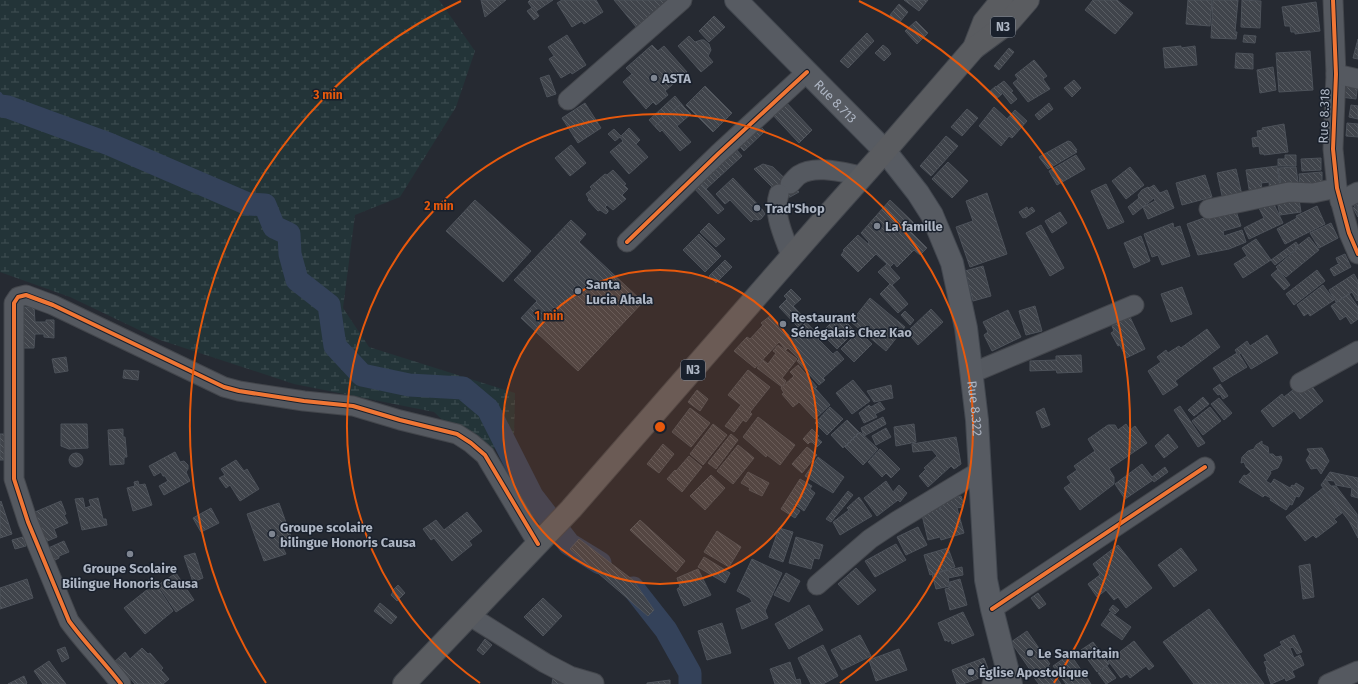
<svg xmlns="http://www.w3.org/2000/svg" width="1358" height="684" viewBox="0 0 1358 684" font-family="'Fira Sans',sans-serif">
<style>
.wetland{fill:url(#wetland-marsh)}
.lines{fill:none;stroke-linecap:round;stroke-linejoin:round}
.stream{stroke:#34425a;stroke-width:4}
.river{stroke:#34425a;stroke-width:23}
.building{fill:url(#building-back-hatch);stroke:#4d525a}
.minor-casing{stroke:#43464c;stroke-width:21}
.major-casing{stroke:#42474f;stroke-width:24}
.highway-casing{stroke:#42464d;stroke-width:24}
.minor{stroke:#555960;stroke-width:19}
.major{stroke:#575b62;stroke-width:22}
.highway{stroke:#5a5c60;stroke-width:22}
.cycleway-casing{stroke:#19202c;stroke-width:6}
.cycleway{stroke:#f07635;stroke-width:4}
.ring{fill:none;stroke:#e8590c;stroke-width:2}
.poi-dot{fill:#7e8591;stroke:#19202c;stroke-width:1.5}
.labels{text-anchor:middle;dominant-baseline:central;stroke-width:3;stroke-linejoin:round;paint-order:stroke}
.shield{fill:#19202c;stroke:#818996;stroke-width:1}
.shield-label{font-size:12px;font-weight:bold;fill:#aeb6c4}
.poi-label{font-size:13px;font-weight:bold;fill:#aeb6c4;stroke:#19202c;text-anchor:start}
.street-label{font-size:13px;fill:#aeb6c4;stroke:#19202c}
.centre{fill:#e8590c;stroke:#19202c;stroke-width:2}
.ring-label{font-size:12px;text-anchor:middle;font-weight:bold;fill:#e8590c;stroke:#19202c;stroke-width:3;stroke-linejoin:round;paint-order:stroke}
</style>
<defs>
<pattern id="wetland-marsh" width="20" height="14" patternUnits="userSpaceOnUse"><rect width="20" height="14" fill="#233438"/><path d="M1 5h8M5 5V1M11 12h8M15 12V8" fill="none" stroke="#404f53"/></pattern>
<pattern id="building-back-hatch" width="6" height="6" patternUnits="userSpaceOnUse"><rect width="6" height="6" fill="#40444b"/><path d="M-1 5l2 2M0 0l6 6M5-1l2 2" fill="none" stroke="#595d63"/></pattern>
</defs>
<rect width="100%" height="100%" fill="#262a32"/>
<polygon class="wetland" points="0,0 439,0 475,51 456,107 400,197 355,215 343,308 369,347 515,393 514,435 485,455 457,434 434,412 294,384 160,340 70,297 0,272"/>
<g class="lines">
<polyline class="stream" points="0,94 8,107"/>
<g class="river">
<polyline points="0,106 8,107 109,144 248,204 265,205 274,227 289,234 290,254 297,280 329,305 335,346 362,375 409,385 463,388 488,409 532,496 569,544 600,563"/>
<polyline points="633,588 666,630 690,673 690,684"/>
</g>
</g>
<g class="building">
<polygon points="481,0 506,0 485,17"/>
<polygon points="530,0 553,0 535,12 528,2"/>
<polygon points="562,0 596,0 603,12 584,24 582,21 572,27 557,3"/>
<polygon points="614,0 670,0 637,28"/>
<polygon points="904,0 928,0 919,11"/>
<polygon points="1093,0 1117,0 1133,13 1115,34 1085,10"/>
<polygon points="1188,0 1212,0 1210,26 1186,24"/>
<polygon points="1213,0 1238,0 1235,32 1237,32 1236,39 1211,38"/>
<polygon points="1242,0 1261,1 1260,28 1241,27"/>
<polygon points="1316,2 1320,31 1295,34 1295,32 1291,32 1290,26 1285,26 1282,7"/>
<polygon points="899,4 908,12 899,23 890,15"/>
<polygon points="533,7 539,16 534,20 527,11"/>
<polygon points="714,16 725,27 709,42 699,31"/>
<polygon points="916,21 928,33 917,44 905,31"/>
<polygon points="867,33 874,41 848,68 840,61"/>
<polygon points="567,35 586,65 572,74 571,72 561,78 549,59 554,56 548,47"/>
<polygon points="1244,35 1256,36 1255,43 1243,42"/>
<polygon points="689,36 695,42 701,40 704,40 709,44 711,50 708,56 713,62 701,72 678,46"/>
<polygon points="1358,39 1358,59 1353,58"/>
<polygon points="652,45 658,51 664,46 687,72 665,91 668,95 656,105 653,102 646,109 623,82 632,74 626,68"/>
<polygon points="883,45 888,49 891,54 884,61 875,53"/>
<polygon points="1181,46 1181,48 1195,46 1197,65 1165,68 1163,48"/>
<polygon points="1009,48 1014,52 999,70 994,66"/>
<polygon points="1310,51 1313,90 1279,92 1276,53"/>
<polygon points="1236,53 1253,54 1253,69 1235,68"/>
<polygon points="1034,60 1047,76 1043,79 1050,89 1028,102 1013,83 1018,79 1015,75"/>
<polygon points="1273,67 1276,90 1260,93 1257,70"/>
<polygon points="549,75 556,94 547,97 540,78"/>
<polygon points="1074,80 1081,88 1072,97 1064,88"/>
<polygon points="1343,80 1358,82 1356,99 1341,97"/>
<polygon points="1004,81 1013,91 1011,92 1017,99 1011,104 997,86"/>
<polygon points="705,86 732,113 713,132 686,105"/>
<polygon points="996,86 1002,94 996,99 989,92"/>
<polygon points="675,96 684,107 658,130 649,120"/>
<polygon points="783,99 812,130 799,143 770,112"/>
<polygon points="585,103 601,128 578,143 562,118"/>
<polygon points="1049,103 1053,109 1039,120 1035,115"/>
<polygon points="681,104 691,114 677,126 691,142 680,151 662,130 660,132 655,126"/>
<polygon points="1351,105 1358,106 1358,119 1349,117"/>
<polygon points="994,107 1007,119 1015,110 1027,121 1012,138 1009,136 1001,146 979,126"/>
<polygon points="967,109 978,118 962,136 951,127"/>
<polygon points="752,118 765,131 744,151 731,138"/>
<polygon points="1347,123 1358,124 1358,137 1346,136"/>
<polygon points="1284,124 1288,152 1264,155 1264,154 1260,154 1259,146 1253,147 1252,138 1258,137 1257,131 1263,130 1262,128"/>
<polygon points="629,128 640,140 636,144 648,157 629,174 610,152 623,141 620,137 615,141 608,134 614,129 621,136"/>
<polygon points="946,136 958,146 931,176 920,166"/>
<polygon points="729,141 742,156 706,189 693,175"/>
<polygon points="1068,141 1071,142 1077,150 1075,150 1077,152 1048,169 1039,157"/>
<polygon points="571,145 586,163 570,176 555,158"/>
<polygon points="1076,155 1085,169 1057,185 1049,171"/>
<polygon points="1285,155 1296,155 1296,166 1278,166 1278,159 1285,159"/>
<polygon points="1321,158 1321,170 1302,171 1301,159"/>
<polygon points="948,162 968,181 952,198 932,179"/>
<polygon points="763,164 773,167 799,192 790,197 786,197 781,196 754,169"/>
<polygon points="1277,166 1281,192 1270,193 1269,182 1261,183 1263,193 1250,195 1246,170"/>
<polygon points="1130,167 1144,185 1126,199 1112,181"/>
<polygon points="1296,167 1299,189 1282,190 1278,168"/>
<polygon points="1236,169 1242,195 1223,200 1217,173"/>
<polygon points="613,170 626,184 624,185 628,189 622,195 626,199 613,210 607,205 605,207 608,210 608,212 606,214 600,210 598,211 588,200 589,199 586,194 592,189 590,187 605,174 607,175"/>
<polygon points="1322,172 1322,184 1300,187 1299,174"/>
<polygon points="1205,175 1212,197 1182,205 1176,183"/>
<polygon points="733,178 762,209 765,214 761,219 758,220 754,219 751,222 730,200 725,204 716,194"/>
<polygon points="698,180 724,209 718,214 692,186"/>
<polygon points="1106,184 1124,222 1108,229 1091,191"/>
<polygon points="1154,185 1160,193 1167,190 1174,208 1148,219 1143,207 1155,201 1154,198 1133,215 1128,207 1139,198 1138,195 1142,190 1148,187 1149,188"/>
<polygon points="987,193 1007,254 970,267 956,227 973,221 966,201"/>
<polygon points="1298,193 1301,212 1280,215 1277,201"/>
<polygon points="1358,196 1358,217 1353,208 1355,206 1351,200"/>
<polygon points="1271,198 1283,223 1249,239 1244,228 1264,218 1258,206"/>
<polygon points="475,200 531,251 503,282 446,231"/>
<polygon points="890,200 917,226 911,232 927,248 920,255 914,250 897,267 894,263 890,267 900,278 892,285 908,304 898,313 880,294 890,284 878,272 887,264 876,254 858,272 841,255 844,251 843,250 858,235 868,244 869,242 861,233"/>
<polygon points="1234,205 1241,226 1223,231 1224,236 1242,230 1246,242 1229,249 1198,255 1187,224 1218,213"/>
<polygon points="1317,206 1325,224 1285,244 1277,229 1297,218 1296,216"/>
<polygon points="1027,207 1028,210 1032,207 1035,211 1025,218 1025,217 1023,218 1019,212"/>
<polygon points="1060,212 1067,223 1052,233 1045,221"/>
<polygon points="571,220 586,234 579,242 643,302 578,371 521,318 537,301 514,280"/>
<polygon points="709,223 725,239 716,247 700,232"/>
<polygon points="1173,223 1174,228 1180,226 1190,256 1162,265 1158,255 1152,257 1144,234"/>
<polygon points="1331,223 1338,238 1319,248 1310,233"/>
<polygon points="1041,225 1064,268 1050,276 1026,233"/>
<polygon points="699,234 721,256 705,272 683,250"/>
<polygon points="1141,236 1150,261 1134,268 1124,243"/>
<polygon points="1309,237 1319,250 1286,277 1276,267 1297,249 1296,247"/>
<polygon points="1256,239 1271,260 1243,278 1234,264 1247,256 1242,248"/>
<polygon points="1296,242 1298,245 1295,247 1296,249 1275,265 1271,260"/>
<polygon points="1345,254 1351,267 1334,276 1330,269 1340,263 1338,263 1336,258"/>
<polygon points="725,260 732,267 716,283 709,276"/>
<polygon points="983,266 991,296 973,301 965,271"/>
<polygon points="1278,269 1290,285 1284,290 1271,275"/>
<polygon points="1317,270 1325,281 1294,305 1286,294"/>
<polygon points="1354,274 1358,281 1358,300 1357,301 1352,292 1336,302 1329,290"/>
<polygon points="1323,285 1334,300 1310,316 1308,313 1304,316 1297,305"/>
<polygon points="1182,287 1192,314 1171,322 1161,294"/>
<polygon points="791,289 801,299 793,306 806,320 798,327 779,307 787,299 784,296"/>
<polygon points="1349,294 1358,307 1358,319 1351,324 1346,316 1340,320 1331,306"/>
<polygon points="870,298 905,327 886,351 851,322"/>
<polygon points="1035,306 1042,331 1026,335 1019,311"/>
<polygon points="23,307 34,307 35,322 46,322 46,320 54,320 54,338 44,337 44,334 35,334 34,348 22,348"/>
<polygon points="931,309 943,322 918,345 907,332"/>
<polygon points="1008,310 1021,337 992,351 984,335 988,332 983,322"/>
<polygon points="905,311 914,320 910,325 901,315"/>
<polygon points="839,315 855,331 837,349 821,333"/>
<polygon points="770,316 791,337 806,322 820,337 818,339 833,354 837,351 844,359 823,378 825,380 819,385 797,361 799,359 788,348 786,350 779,342 755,368 734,351 747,337 750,339 763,325 761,323"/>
<polygon points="1130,317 1145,349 1126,358 1120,345 1118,346 1111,333 1114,331 1112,326"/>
<polygon points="1207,329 1220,347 1175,381 1178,385 1163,395 1148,371 1161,362 1157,357 1166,350 1168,353 1179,346 1181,348"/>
<polygon points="859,331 872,344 854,362 841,349"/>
<polygon points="1267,335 1278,353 1251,369 1241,353 1239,354 1247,367 1222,382 1213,368 1237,353 1235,350 1247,341 1250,346"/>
<polygon points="778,345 797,359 782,378 786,381 782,387 757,368 763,360 768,364 776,353 773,351"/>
<polygon points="1081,355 1082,372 1057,373 1056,370 1030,371 1030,361 1056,360 1056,356"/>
<polygon points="66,357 68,371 55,373 52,359"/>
<polygon points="798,365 817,387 815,388 830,405 815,419 799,402 793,407 782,394 784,393 781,388 794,376 790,372"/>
<polygon points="124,370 139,371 138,380 123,378"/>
<polygon points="748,370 770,387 750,412 752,414 746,422 743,420 734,432 725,426 741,405 728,395"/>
<polygon points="853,380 870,401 852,414 836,393"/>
<polygon points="1303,382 1310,384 1323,401 1300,419 1294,411 1273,427 1261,411 1282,394 1284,397"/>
<polygon points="1220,384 1228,396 1223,399 1220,394 1218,395 1213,389"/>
<polygon points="891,385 893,398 874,402 867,391"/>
<polygon points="697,390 708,399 700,411 688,402"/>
<polygon points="1203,397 1209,404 1194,416 1188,410"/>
<polygon points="1219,398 1232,413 1224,420 1211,404"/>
<polygon points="880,402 885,409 875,414 877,417 864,423 859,413 869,405 871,407"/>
<polygon points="1180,406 1205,443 1198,447 1174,410"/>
<polygon points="830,407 843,419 827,435 815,423"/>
<polygon points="1210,407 1221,421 1203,435 1192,421"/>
<polygon points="690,408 710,423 691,447 672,432"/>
<polygon points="1044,408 1050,425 1042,428 1036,412"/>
<polygon points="758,417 795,445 780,465 767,455 766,457 743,437"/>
<polygon points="883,417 886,424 864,436 861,428"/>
<polygon points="847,420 859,432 843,448 831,435"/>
<polygon points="61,424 87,424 88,448 69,449 61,446"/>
<polygon points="713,424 727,435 703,465 690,454"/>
<polygon points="914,424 916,442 896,446 894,427"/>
<polygon points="1126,424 1130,430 1135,426 1147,443 1109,469 1114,477 1114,484 1080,510 1064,488 1071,483 1067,477 1077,470 1074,466 1095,451 1088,439 1108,425 1115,425 1118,430"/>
<polygon points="886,428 891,437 876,445 872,436"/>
<polygon points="123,429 123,437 125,437 127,457 124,457 124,464 110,465 108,430"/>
<polygon points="812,429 819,436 817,438 822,442 817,447 812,442 810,442 808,444 803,439"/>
<polygon points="860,432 878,449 863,465 845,447"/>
<polygon points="0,434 5,434 4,460 0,460"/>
<polygon points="731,434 738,440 716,469 708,463"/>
<polygon points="1168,434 1178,447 1164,458 1155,446"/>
<polygon points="956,437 961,464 954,469 951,466 928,487 919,476 926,469 924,468 937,456 932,450 913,452 912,444"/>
<polygon points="1262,441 1262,444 1268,447 1269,454 1273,454 1276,457 1281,456 1282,460 1278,468 1270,471 1271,473 1266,481 1271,484 1274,479 1290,488 1292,485 1294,486 1296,483 1304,488 1299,497 1296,496 1292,505 1290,504 1286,510 1270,500 1271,498 1265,495 1263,497 1239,482 1244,475 1246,476 1251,472 1246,467 1244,462 1241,463 1242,457 1248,451 1254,449 1256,445"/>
<polygon points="663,444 674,454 659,473 647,464"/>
<polygon points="738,445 754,458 733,484 717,471"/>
<polygon points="807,447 817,455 802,473 792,464"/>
<polygon points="1322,448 1329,461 1321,474 1317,468 1311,469 1306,460 1310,454 1307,449"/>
<polygon points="880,449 900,469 891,478 886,473 882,477 868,462"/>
<polygon points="175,452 180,462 184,461 188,465 188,469 186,472 190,481 164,495 159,486 168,481 165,476 163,476 161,472 154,476 149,466"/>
<circle cx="76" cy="460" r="7"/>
<polygon points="689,456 702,467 682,492 667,479 675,470 676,471"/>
<polygon points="818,457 844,477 833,493 805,476"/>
<polygon points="236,460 244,471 247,469 259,489 240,501 230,485 226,488 219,478 225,475 221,469"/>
<polygon points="1142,464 1152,477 1165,467 1168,472 1154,482 1153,480 1125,499 1115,484"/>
<polygon points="748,472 769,483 762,496 749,490 750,488 741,483"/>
<polygon points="1330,472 1358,478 1358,498 1351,496 1352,488 1336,485 1334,481 1326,480 1331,486 1336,486 1357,514 1358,538 1349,521 1321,485"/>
<polygon points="711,475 725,488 705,510 690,496"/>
<polygon points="800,479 812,486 810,489 815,493 804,511 794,504 793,506 800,511 795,518 781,509"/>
<polygon points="138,481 139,485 145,484 152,505 133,511 127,488 135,486 134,482"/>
<polygon points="886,481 893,492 899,485 907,493 900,502 898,500 877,516 864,498"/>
<polygon points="1323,488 1342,513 1334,519 1337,522 1316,538 1313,535 1305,541 1286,517"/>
<polygon points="848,491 853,495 831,522 826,519"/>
<polygon points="961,496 963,502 961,503 962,507 957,508 964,533 941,540 940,537 928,540 922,515 938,503 940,510 941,510 939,502"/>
<polygon points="859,497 872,516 840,535 833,522 849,510 847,508"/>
<polygon points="83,498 85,508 91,506 89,500 98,498 103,519 106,519 107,525 82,530 75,499"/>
<polygon points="1,501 12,534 0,538 0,502"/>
<polygon points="61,501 66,514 64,515 68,523 54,529 57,537 45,542 41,534 43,533 35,512"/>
<polygon points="279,503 294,545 283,548 286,554 264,561 247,514"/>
<polygon points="211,508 219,523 201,532 193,518"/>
<polygon points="467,512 482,531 469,541 472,545 452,561 434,538 431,540 423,529 436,520 444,530"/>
<polygon points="640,520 685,561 676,572 630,530"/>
<polygon points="918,527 927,545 906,555 897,537"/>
<polygon points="779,528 793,532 783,562 769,557"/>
<polygon points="717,531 741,547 729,567 704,552"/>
<polygon points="23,537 26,546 15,549 12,540"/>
<polygon points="796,537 823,545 819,559 814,558 811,569 789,563"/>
<polygon points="579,539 633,580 654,610 648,616 570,549"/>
<polygon points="64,541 69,552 59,556 59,558 51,562 46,549"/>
<polygon points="896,544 906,560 875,577 865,561"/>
<polygon points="1118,545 1152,588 1126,608 1118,597 1114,600 1106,590 1097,597 1088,584 1100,575 1093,564"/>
<polygon points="948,548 955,567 930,575 924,555"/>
<polygon points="1181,548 1197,570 1174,587 1158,565"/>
<polygon points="195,553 203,578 193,582 184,556"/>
<polygon points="704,557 730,573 725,583 698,567"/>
<polygon points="752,559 782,573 765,611 768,618 742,629 736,609 752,602 750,598 737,591"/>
<polygon points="1310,564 1314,597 1303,599 1299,566"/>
<polygon points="962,567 963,575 948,578 950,586 936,589 932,574"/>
<polygon points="856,568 876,590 858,605 838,584"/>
<polygon points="698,569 711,595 684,606 677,589 680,587 677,578"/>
<polygon points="176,573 194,600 176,612 158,585"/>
<polygon points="786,573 800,581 789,602 774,595"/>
<polygon points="152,578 173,611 145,634 124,608 148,589 144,583"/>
<polygon points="27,579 33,598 0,609 0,588"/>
<polygon points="960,579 967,605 950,610 945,589 951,587 950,582"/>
<polygon points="398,585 405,593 397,601 391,595 393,592 392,591"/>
<polygon points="1038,593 1046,604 1039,609 1031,598"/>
<polygon points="543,598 562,616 543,636 524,617"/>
<polygon points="380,603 397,617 391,624 374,611"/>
<polygon points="809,605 823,630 789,649 775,624"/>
<polygon points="1113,605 1119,610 1115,614 1109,610"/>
<polygon points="1209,609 1264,684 1194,684 1163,642"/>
<polygon points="963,612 974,635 952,644 951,640 948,642 948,640 945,641 938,623"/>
<polygon points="1110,612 1131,627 1122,640 1101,625"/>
<polygon points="722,623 731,653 707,660 698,631"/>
<polygon points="1027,631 1050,664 1048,665 1061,684 1039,684 1032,675 1033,674 1011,642"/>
<polygon points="860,635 871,656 842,670 831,650"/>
<polygon points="1294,635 1302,652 1297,654 1293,647 1290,648 1294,658 1300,655 1304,665 1292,671 1295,677 1286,681 1285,678 1271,684 1266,670 1267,669 1264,662 1267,661 1264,655 1282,645 1280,642"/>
<polygon points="485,639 492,645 483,655 477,650"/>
<polygon points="1134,641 1154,666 1149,670 1146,666 1130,678 1127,674 1121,678 1108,661"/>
<polygon points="1093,642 1109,664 1097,672 1081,650"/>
<polygon points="823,645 838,676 823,684 811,684 798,658"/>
<polygon points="65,647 69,658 62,662 57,650"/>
<polygon points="142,648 148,654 150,653 163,668 161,670 169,679 163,684 135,684 123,670 119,673 112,664 125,652 130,659"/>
<polygon points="899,649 907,670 876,681 869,660"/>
<polygon points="1070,654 1091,684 1066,684 1053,666"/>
<polygon points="984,658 990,674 963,684 957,684 952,670"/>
<polygon points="49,661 66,684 43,684 34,671"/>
<polygon points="790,662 796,680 800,679 801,684 775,684 770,669"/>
<polygon points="1107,666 1116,678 1106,684 1098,673"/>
<polygon points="24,676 27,683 26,684 8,684"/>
<polygon points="553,678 573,679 573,684 552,684"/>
<polygon points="670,680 670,684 647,684 647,683"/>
</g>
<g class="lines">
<defs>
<g id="minor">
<polyline points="1333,0 1336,74 1333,149 1337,188 1349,233 1358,254"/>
<polyline points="1336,74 1358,79"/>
<polyline points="568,100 682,0"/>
<path d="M790,184C793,181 796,177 799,175C815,164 845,173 862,176"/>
<path d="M779,194C772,214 785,238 791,256"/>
<polyline points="1340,201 1358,192"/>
<polyline points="1209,209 1289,192 1313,193 1337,188"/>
<polyline points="627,242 718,154 807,72"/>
<polyline points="972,373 1134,305"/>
<polyline points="1300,383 1358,351"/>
<polyline points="817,585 870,539 897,521 980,471"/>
<polyline points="992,609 1205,467"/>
<polyline points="470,616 545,663 570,676 594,683"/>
<path d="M121,684C104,662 85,643 69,621L28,522L14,479V303L18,297L26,295L53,305L224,387L239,391L304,401L353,406L400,420L457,434L471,443L485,455L538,544"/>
<polyline points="992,684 1009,678"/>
<polyline points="1328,684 1358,671"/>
</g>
<g id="major">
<path id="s1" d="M736,0L885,151L918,193L932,215L952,263L966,328L977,420L986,580L992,609L1011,684"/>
</g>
<g id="highway">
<polyline points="974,48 984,22 1002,0"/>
<polyline points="404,684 571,509 819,225 885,151 974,48 1008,23 1028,0"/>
</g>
</defs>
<use href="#minor" class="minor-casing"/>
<use href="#major" class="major-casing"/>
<use href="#highway" class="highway-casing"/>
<use href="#minor" class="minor"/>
<use href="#major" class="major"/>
<use href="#highway" class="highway"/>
<defs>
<g id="cycleway">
<polyline points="1333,0 1336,74 1333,149 1337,188 1349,233 1358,254"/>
<polyline points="627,242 718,154 807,72"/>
<polyline points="992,609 1205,467"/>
<path d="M121,684C104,662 85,643 69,621L28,522L14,479V303L18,297L26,295L53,305L224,387L239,391L304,401L353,406L400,420L457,434L471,443L485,455L538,544"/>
</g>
</defs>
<use href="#cycleway" class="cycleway-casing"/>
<use href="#cycleway" class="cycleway"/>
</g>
<circle cx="660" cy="427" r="157" fill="#e8590c" fill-opacity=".12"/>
<g class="ring">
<circle cx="660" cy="427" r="157"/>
<path d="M480 683A313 313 0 1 1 840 683"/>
<path d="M266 683A470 470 0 0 1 461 1M859 1A470 470 0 0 1 1054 683"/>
</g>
<g class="poi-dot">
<circle cx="654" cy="78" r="4"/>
<circle cx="757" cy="208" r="4"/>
<circle cx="877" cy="226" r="4"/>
<circle cx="578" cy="291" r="4"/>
<circle cx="783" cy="324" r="4"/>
<circle cx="272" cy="534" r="4"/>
<circle cx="130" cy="554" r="4"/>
<circle cx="1030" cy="653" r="4"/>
<circle cx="971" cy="672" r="4"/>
</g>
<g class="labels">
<g class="shield">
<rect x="991" y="17" width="24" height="20" rx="3"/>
<rect x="681" y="360" width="24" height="20" rx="3"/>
</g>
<g class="shield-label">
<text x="1003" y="27">N3</text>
<text x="693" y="370">N3</text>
</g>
<g class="poi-label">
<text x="662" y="78">ASTA</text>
<text x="765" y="208">Trad'Shop</text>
<text x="885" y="226">La famille</text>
<text x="586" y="284">Santa<tspan x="586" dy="15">Lucia Ahala</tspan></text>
<text x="791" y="317">Restaurant<tspan x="791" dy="15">Sénégalais Chez Kao</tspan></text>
<text x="280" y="527">Groupe scolaire<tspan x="280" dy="15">bilingue Honoris Causa</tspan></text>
<text x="130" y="568" text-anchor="middle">Groupe Scolaire<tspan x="130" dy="15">Bilingue Honoris Causa</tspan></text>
<text x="1038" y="653">Le Samaritain</text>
<text x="979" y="672">Église Apostolique</text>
</g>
<g class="street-label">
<text stroke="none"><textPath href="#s1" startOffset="142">Rue 8.713</textPath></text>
<text transform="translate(1324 116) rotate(-88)">Rue 8.318</text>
<text stroke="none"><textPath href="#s1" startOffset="491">Rue 8.322</textPath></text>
</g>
</g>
<circle cx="660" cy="427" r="6" class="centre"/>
<g class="ring-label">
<text x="328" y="99">3 min</text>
<text x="439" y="210">2 min</text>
<text x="549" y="320">1 min</text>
</g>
</svg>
